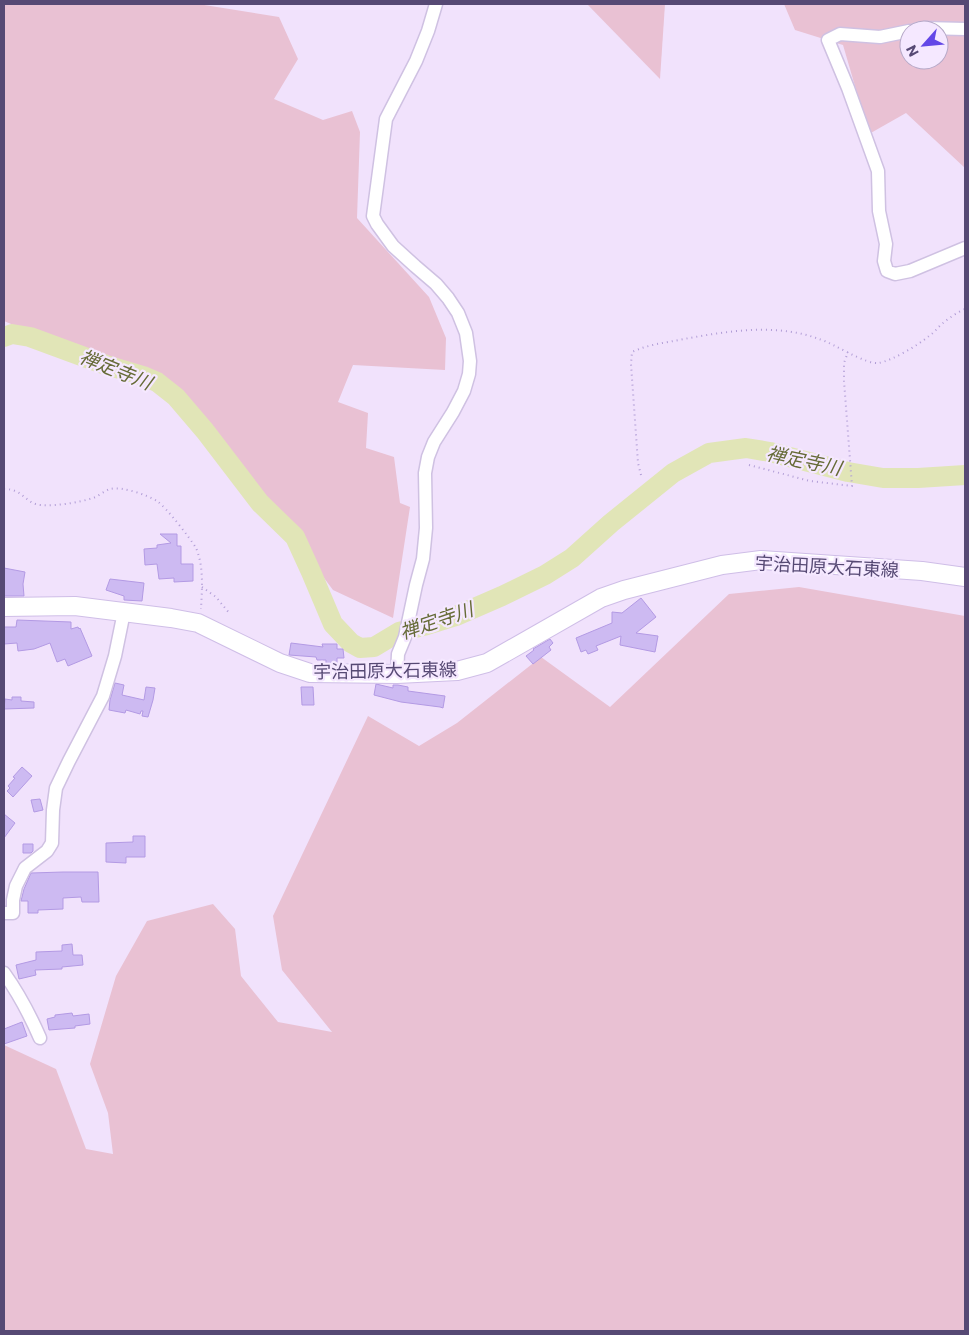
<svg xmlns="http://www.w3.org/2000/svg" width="969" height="1335" viewBox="0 0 969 1335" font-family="Commissioner,'Noto Sans JP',sans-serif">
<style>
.green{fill:#e9c1d3;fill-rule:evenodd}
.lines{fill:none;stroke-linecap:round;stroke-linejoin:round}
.river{stroke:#e1e5b7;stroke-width:20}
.building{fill:#cdbaf2;stroke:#b39ae4}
.minor-casing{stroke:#cfc1e2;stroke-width:15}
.secondary-casing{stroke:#cfbee7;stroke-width:20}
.path{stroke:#b19dd6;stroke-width:2;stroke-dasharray:1 4;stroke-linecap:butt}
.minor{stroke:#fff;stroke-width:12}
.secondary{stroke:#fff;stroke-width:18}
.labels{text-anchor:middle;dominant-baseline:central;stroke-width:4.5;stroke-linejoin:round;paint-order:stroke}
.street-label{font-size:18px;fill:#564974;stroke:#f5e8ff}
.water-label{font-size:19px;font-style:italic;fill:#666b37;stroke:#f5e8ff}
</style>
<rect width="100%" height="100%" fill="#f1e2fc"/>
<g class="green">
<polygon points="4,4 198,4 279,17 298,59 274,99 323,120 352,111 360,132 357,218 429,297 446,338 445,370 353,365 338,402 368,413 366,448 394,457 400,503 410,507 393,618 333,590 191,400 4,321"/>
<polygon points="587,4 665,4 660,79"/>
<path d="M784,4H965V168L906,113L869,134L843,45L795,30ZM909,30H939V60H909Z"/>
<polygon points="799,587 965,616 965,1331 4,1331 4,1045 56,1069 86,1149 113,1154 108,1113 90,1064 116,976 147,921 213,904 235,929 241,976 278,1022 332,1032 282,970 273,916 368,716 419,746 457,723 541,657 610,707 729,594"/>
</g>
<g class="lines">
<polyline class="river" points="4,337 12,334 30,337 106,365 143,376 157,382 176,397 205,431 260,503 295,537 311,572 333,624 351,643 360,648 374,647 399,632 427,625 456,616 502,596 545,575 572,558 611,523 673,473 709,453 746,448 770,452 848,472 883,478 918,478 965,475"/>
</g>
<g class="building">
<polygon points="160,534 177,534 177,546 181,546 181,564 193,564 193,581 174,582 174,578 159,579 157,564 145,565 144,549 157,548 157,545 171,543"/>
<polygon points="4,568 25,572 23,584 24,596 4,596"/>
<polygon points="110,579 144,583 142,601 124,600 124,596 106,590"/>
<polygon points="641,598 656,617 636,633 658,636 655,652 620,645 621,636 596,646 598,650 588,654 586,650 581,652 576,638 612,623 612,612 622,613"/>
<polygon points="17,620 71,622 71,629 78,627 79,629 80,628 92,656 68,666 65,659 57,662 50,643 34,649 18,651 17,643 4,644 4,627 16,627"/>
<polygon points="550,639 553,643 549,647 551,650 533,664 526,656 534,650 533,649"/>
<polygon points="291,643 323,647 322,644 337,644 337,649 343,649 344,658 337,658 337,663 326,663 326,660 317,660 316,657 289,655"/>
<polygon points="115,683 124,685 122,695 144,700 146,687 155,688 153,700 148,717 142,716 143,711 141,711 140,714 126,710 125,713 109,710 110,700"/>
<polygon points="376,684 393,688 393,685 398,685 408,687 408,691 445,696 443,708 440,707 401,702 374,695"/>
<polygon points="301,687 313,687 314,705 302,705"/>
<polygon points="12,697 21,697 21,701 34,702 34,708 4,709 5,699 12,700"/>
<polygon points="22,767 32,776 13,797 7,791 10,788 8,786 15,778 13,777"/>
<polygon points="40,799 43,810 34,812 31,800"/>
<polygon points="4,814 15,823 4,838"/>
<polygon points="133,836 145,836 145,857 126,857 126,863 106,862 106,843 133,842"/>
<polygon points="23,844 33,844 33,851 31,853 23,853"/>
<polygon points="63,872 98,872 99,902 82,902 81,897 63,898 63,909 38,910 38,913 28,913 28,901 21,901 24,889 31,873"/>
<polygon points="72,944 73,955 82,955 83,965 62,967 62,969 35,970 36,975 19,979 16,965 36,960 36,952 62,951 62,945"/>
<polygon points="72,1013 73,1016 89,1014 90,1024 75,1026 75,1028 49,1030 47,1019 55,1017 55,1015"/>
<polygon points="22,1022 27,1036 4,1044 4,1029"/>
</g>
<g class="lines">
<defs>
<g id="minor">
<polyline points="915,30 925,28 965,29"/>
<polyline points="909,31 880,37 840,34 828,40 848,88 878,171 879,211 886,244 884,261 887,271 895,274 910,271 965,248"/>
<polyline points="397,674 398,654 405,637 416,585 423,559 426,528 425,473 428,457 434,442 453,412 464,391 469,374 470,361 466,333 458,313 448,298 436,284 415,266 393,246 377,224 373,216 386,119 416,61 428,31 436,4"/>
<polyline points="4,913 13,913 13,900 16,886 25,868 47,851 52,843 53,810 56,788 69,761 103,696 115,656 124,612"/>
<path d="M4,973C19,994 30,1015 40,1038"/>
</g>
<polyline id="secondary" points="4,607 75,606 171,618 198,623 280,663 310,673 397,674 457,671 487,663 601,598 624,590 722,565 761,560 922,571 965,577"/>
</defs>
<use href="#minor" class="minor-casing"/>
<use href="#secondary" class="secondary-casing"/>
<g class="path">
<polyline points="749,465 810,481 852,486 844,381 844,363 848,352"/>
<path d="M641,475L638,463L631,364L632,352C649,344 665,343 684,339C728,331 776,323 819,339C833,343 866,365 879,363C893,360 917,346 929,336C934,333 938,327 943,323C949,318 958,312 965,309"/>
<path d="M4,489C24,489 25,504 41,505C57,506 77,503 93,498C99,496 104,491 110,489C122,486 147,495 157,501C166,507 190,538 196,548C204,566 202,590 201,609"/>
<polyline points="202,587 216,597 230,614"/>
</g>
<use href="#minor" class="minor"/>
<use href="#secondary" class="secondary"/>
</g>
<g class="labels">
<g class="street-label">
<text transform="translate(827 566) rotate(3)">宇治田原大石東線</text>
<text transform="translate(385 670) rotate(-1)">宇治田原大石東線</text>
</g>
<g class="water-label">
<text transform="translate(116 369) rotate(22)">禅定寺川</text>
<text transform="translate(804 460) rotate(12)">禅定寺川</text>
<text transform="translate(436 620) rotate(-19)">禅定寺川</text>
</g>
</g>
<rect width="969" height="1335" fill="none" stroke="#564974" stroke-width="10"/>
<g transform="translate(924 45) rotate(243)"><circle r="24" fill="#f5e8ff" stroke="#b5a8c7"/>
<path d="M0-4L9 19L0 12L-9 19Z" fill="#6347e7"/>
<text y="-8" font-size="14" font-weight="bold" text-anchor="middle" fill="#564974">N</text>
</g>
</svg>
